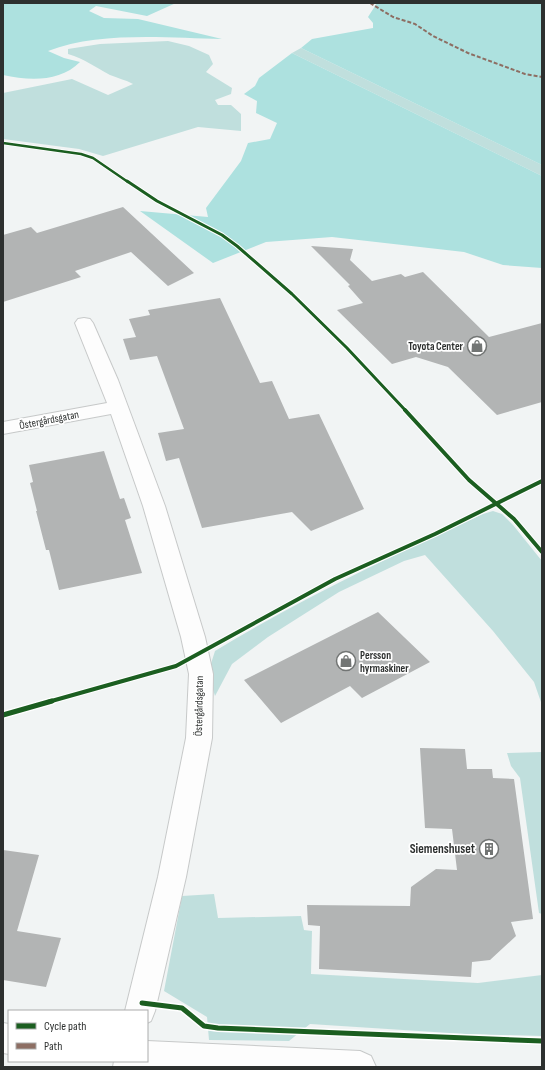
<svg xmlns="http://www.w3.org/2000/svg" width="545" height="1070" viewBox="0 0 545 1070" font-family="'Sofia Sans Condensed',sans-serif">
<style>
.green{fill:#c0dfdd}
.forest{fill:#ade1df}
.building{fill:#b2b4b4}
.lines{fill:none;stroke-linecap:round;stroke-linejoin:round}
.minor-casing{stroke:#c7c9c9;stroke-width:2}
.tertiary-casing{stroke:#c7c9c9;stroke-width:2}
.minor{fill:#fdfdfd;fill-rule:evenodd}
.tertiary{fill:#fdfdfd;fill-rule:evenodd}
.quiet{stroke:#8d6e63;stroke-width:2;stroke-dasharray:4 2;stroke-linecap:butt}
.cycleway-far3-casing{stroke:#fff;stroke-width:4}
.cycleway-far2-casing{stroke:#fff;stroke-width:5}
.cycleway-far1-casing{stroke:#fff;stroke-width:6}
.cycleway-casing{stroke:#fff;stroke-width:8}
.cycleway-far3{stroke:#1b5e20;stroke-width:2.5}
.cycleway-far2{stroke:#1b5e20;stroke-width:3}
.cycleway-far1{stroke:#1b5e20;stroke-width:4}
.cycleway{stroke:#1b5e20;stroke-width:5}
.labels{text-anchor:middle;dominant-baseline:central;stroke-width:3.5;stroke-linejoin:round;paint-order:stroke}
.poi-label{font-size:11px;font-weight:bold;fill:#2d302f;stroke:#fff;text-anchor:end}
.street-label{font-size:11px;fill:#2d302f;stroke:#fff}
.near-poi-label{font-size:13px;font-weight:bold;fill:#2d302f;stroke:#fff;text-anchor:end}
</style>
<rect width="100%" height="100%" fill="#f1f4f4"/>
<g class="green">
<path d="M168,41L189,46L209,55L213,64L206,72L232,88L231,94L215,100L218,105H231L241,114V131L198,127L103,156L79,149L3,139V93L72,79L108,95L133,84C126,80 117,78 110,75C95,67 85,59 68,54V49L100,44Z"/>
<polygon points="301,48 542,165 542,176 292,53"/>
<path d="M493,511L502,514L513,525L542,561V705L534,682L493,631L425,555L404,561L339,592L268,637L232,664L215,696L208,673L215,651C302,598 390,557 483,514Z"/>
<polygon points="542,752 542,914 539,913 520,778 511,766 507,753"/>
<polygon points="214,894 218,918 301,916 304,930 312,931 311,974 478,983 542,975 542,1036 465,1034 310,1024 289,1041 209,1040 207,1017 164,991 182,896"/>
</g>
<g class="forest">
<path d="M3,3H176L147,16L96,6L89,11L104,18L138,19L222,39C168,38 99,31 48,51L64,58L80,62C60,82 30,81 3,75Z"/>
<polygon points="377,3 542,3 542,165 301,48 312,39 373,28 373,23 368,17"/>
<polygon points="292,53 542,176 542,268 503,265 464,252 332,237 266,242 213,263 140,211 208,217 206,208 241,161 248,143 270,139 277,123 256,113 257,101 244,94 255,86 259,78"/>
</g>
<g class="building">
<polygon points="123,207 194,273 168,286 131,252 75,271 81,277 3,302 3,235 31,227 37,233"/>
<polygon points="311,246 353,249 350,260 372,281 401,274 405,277 423,272 489,337 542,323 542,402 497,415 448,367 416,357 392,364 337,310 363,303 348,286 350,285"/>
<polygon points="220,298 260,383 272,381 289,419 319,414 364,509 311,531 292,512 202,528 179,458 166,461 158,433 184,429 157,356 130,360 123,339 136,337 129,319 150,315 148,310"/>
<polygon points="104,451 120,499 124,498 131,518 125,520 142,573 59,590 49,550 46,550 36,511 37,511 30,483 33,482 29,465"/>
<polygon points="378,612 430,662 362,698 350,686 281,723 244,680"/>
<polygon points="420,748 465,749 467,769 492,769 493,778 514,779 533,919 511,922 516,936 490,960 472,962 471,977 319,969 320,926 308,925 307,905 410,906 411,887 436,869 457,870 452,829 425,828"/>
<polygon points="3,850 39,855 17,931 61,938 46,987 3,980"/>
</g>
<g class="lines">
<defs>
<g id="minor">
<polygon points="84,318 90,319 93,323 118,380 165,506 205,637 213,674 212,738 186,877 155,1011 151,1021 147,1023 147,1011 125,1011 158,877 186,738 189,674 181,637 143,506 111,414 3,434 3,422 107,403 75,323 78,319"/>
<polygon points="114,1061 146,1061 145,1067 113,1067"/>
</g>
<g id="tertiary">
<polygon points="3,1023 9,1024 9,1054 3,1053"/>
<polygon points="147,1041 360,1051 371,1056 376,1067 136,1067 133,1061 147,1061"/>
</g>
</defs>
<use href="#minor" class="minor-casing"/>
<use href="#tertiary" class="tertiary-casing"/>
<use href="#minor" class="minor"/>
<use href="#tertiary" class="tertiary"/>
<polyline class="quiet" points="370,3 393,17 415,24 433,36 468,53 525,74 542,77"/>
<defs>
<polyline id="cycleway-far3" points="3,143 81,154 93,158 128,182"/>
<polyline id="cycleway-far2" points="127,181 157,201 222,235 237,246 292,294 347,348 406,411"/>
<g id="cycleway-far1">
<polyline points="405,410 469,480 514,519 542,552"/>
<polyline points="48,702 176,666 335,579 435,534 542,481"/>
</g>
<g id="cycleway">
<polyline points="3,715 52,701"/>
<polyline points="142,1003 182,1008 204,1026 218,1028 542,1041"/>
</g>
</defs>
<use href="#cycleway-far3" class="cycleway-far3-casing"/>
<use href="#cycleway-far2" class="cycleway-far2-casing"/>
<use href="#cycleway-far1" class="cycleway-far1-casing"/>
<use href="#cycleway" class="cycleway-casing"/>
<use href="#cycleway-far3" class="cycleway-far3"/>
<use href="#cycleway-far2" class="cycleway-far2"/>
<use href="#cycleway-far1" class="cycleway-far1"/>
<use href="#cycleway" class="cycleway"/>
</g>
<defs>
<symbol id="shop-ring" viewBox="-11 -11 22 22"><circle r="9.5" fill="#fff" stroke="#727574" stroke-width="1.5"/><path d="M-5-2.5h2.3a2.7 3.5 0 0 1 5.4 0H5L5.5 6h-11ZM-1.5-2.5h3a1.5 2.3 0 0 0-3 0Z" fill="#727574"/></symbol>
<symbol id="building-ring" viewBox="-11 -11 22 22"><circle r="9.5" fill="#fff" stroke="#727574" stroke-width="1.5"/><path d="M-4-6H4V6H1V3H-1V6H-4ZM-2.5-4.3h1.7v1.8h-1.7ZM.8-4.3h1.7v1.8H.8ZM-2.5-1h1.7V.8h-1.7ZM.8-1h1.7V.8H.8Z" fill="#727574"/></symbol>
</defs>
<g fill-rule="evenodd">
<use href="#shop-ring" x="466" y="335" width="22" height="22"/>
<use href="#shop-ring" x="335" y="650" width="22" height="22"/>
<use href="#building-ring" x="478" y="838" width="22" height="22"/>
</g>
<g class="labels">
<g class="poi-label">
<text x="463" y="346">Toyota Center</text>
<text x="360" y="655" text-anchor="start">Persson<tspan x="360" dy="13">hyrmaskiner</tspan></text>
</g>
<g class="street-label">
<text transform="translate(49 420) rotate(-11)">Östergårdsgatan</text>
<text transform="translate(199 706) rotate(-89)">Östergårdsgatan</text>
</g>
<g class="near-poi-label">
<text x="475" y="849">Siemenshuset</text>
</g>
</g>
<rect width="545" height="1070" fill="none" stroke="#2d302f" stroke-width="8"/>
<rect x="8" y="1010" width="140" height="52" fill="#ffffff" stroke="#abacac"/>
<rect x="16" y="1023" width="20" height="6" fill="#1b5e20" stroke="#abacac"/>
<text x="44" y="1030" font-size="12" fill="#2d302f">Cycle path</text>
<rect x="16" y="1043" width="20" height="6" fill="#8d6e63" stroke="#abacac"/>
<text x="44" y="1050" font-size="12" fill="#2d302f">Path</text>
</svg>
